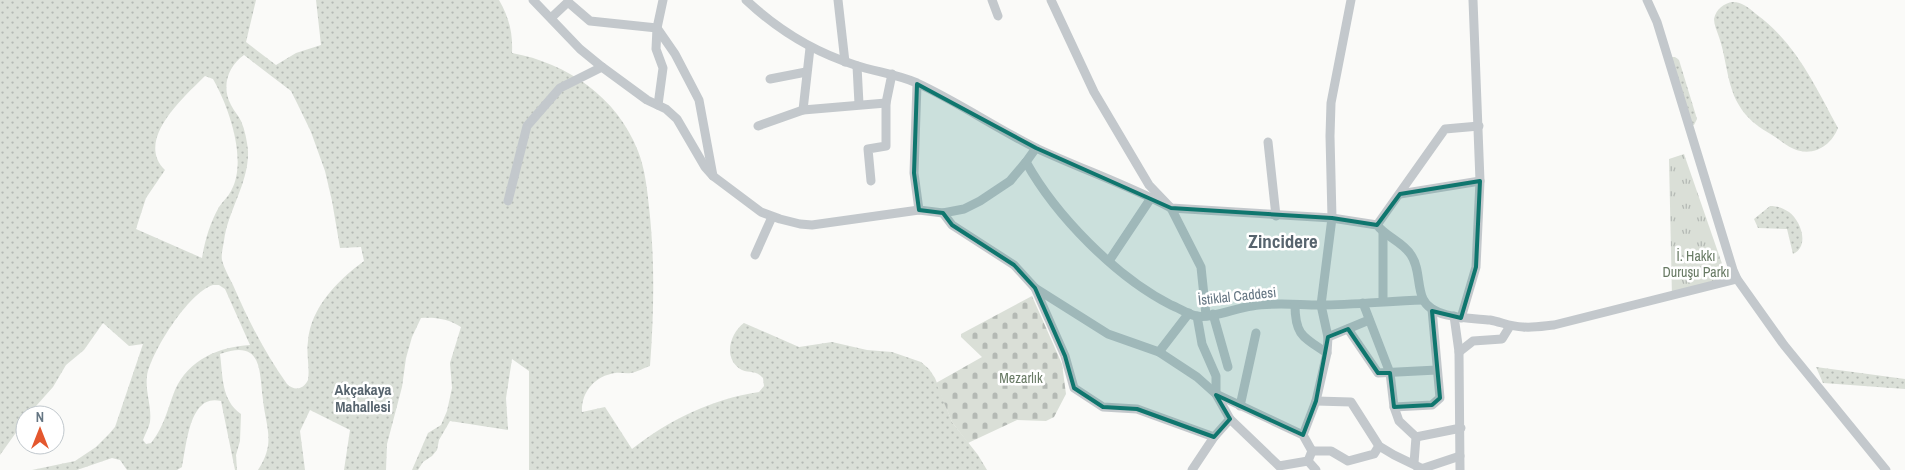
<svg xmlns="http://www.w3.org/2000/svg" width="1905" height="470" viewBox="0 0 1905 470" font-family="'Archivo Narrow',sans-serif">
<style>
.grass{fill:url(#grass-dots);fill-rule:evenodd}
.cemetery{fill:url(#cemetery-stones)}
.park{fill:url(#park-tufts)}
.lines{fill:none;stroke-linecap:round;stroke-linejoin:round}
.minor{stroke:#c3c8cc;stroke-width:9}
.marked{fill:#0f766e;fill-opacity:0.2;stroke:#0f766e;stroke-width:4;stroke-linejoin:round}
.labels{text-anchor:middle;dominant-baseline:central;stroke-width:5;stroke-linejoin:round;paint-order:stroke}
.park-label{font-size:14px;fill:#687a64;stroke:#fff}
.street-label{font-size:14px;fill:#657683;stroke:#fff}
.neighbourhood-label{font-size:15px;font-weight:bold;fill:#57646e;stroke:#fff}
.district-label{font-size:19px;font-weight:bold;fill:#57646e;stroke:#fff}
</style>
<defs>
<pattern id="grass-dots" width="8" height="8" patternUnits="userSpaceOnUse" patternTransform="scale(1.25)"><rect width="8" height="8" fill="#dadfd7"/><path d="M2 2h.1M6 6h.1" fill="none" stroke="#b4b9b4" stroke-width="1.8" stroke-linecap="round"/></pattern>
<pattern id="cemetery-stones" width="16" height="16" patternUnits="userSpaceOnUse" patternTransform="scale(1.25)"><rect width="16" height="16" fill="#dadfd7"/><path d="M2 7V4a2 2 0 0 1 4 0v3zM10 15v-3a2 2 0 0 1 4 0v3z" fill="#b4b9b4"/></pattern>
<pattern id="park-tufts" width="24" height="20" patternUnits="userSpaceOnUse" patternTransform="scale(1.25)"><rect width="24" height="20" fill="#dadfd7"/><path d="M3 7l-1-3M5 7V3M7 7l1-3M15 17l-1-3M17 17v-4M19 17l1-3" fill="none" stroke="#b4b9b4"/></pattern>
</defs>
<rect width="100%" height="100%" fill="#fafaf8"/>
<g class="grass">
<path d="M0,0H256L246,42L276,65L296,53L321,45L316,0H499C509,17 513,33 512,53C567,63 617,97 638,151C645,169 647,188 649,207C655,260 654,313 650,366C644,368 637,372 631,373C626,374 620,372 615,373C595,376 581,392 582,412L605,407L632,449C669,420 712,399 759,392L764,386L763,378C756,370 749,373 742,370C722,359 730,333 744,323L799,347L832,342L867,350L892,352L921,362L929,369L935,378L952,422L978,455L987,470H529V371L512,359L506,398L508,430L450,421L439,440L437,450L432,456L423,462L418,470H412L428,433L441,425L447,411L452,388L450,363L461,327C449,319 435,317 421,318L412,337L406,358L402,387L387,444L386,470H344L350,430L310,410L300,431L305,470H258C276,443 266,428 263,400C259,370 263,339 220,354C223,376 221,400 241,414L240,441L236,455L237,470H235L221,401C189,393 187,445 182,467L177,470H127L120,460L112,458L77,470H32L75,461L96,447L109,434L115,427L143,344L129,346L103,323L84,350L66,365L53,387L28,415H25V420L0,455ZM244,55L291,91L298,105L311,132L325,171L332,201L340,248L361,247L364,261C338,280 311,307 308,341C306,354 310,368 308,380C303,390 294,391 287,384C265,353 248,320 233,285C229,277 224,268 222,260C221,255 223,247 224,241C228,210 249,183 248,151C247,141 245,130 241,121C238,115 234,111 231,105C221,87 228,66 244,55ZM205,76L213,79C229,107 248,161 231,191C228,197 223,201 219,207C210,223 205,240 202,258L136,229L146,198L165,170C134,140 185,96 205,76ZM213,285H219L225,289L250,345C219,347 189,359 175,390C167,410 165,425 151,443L146,444L143,440C145,434 149,428 150,422C152,407 145,392 147,376C151,352 189,292 213,285Z"/>
<path d="M1733,2C1742,2 1749,8 1756,14C1796,43 1815,86 1838,128C1831,146 1813,157 1794,149C1786,146 1779,139 1772,135C1760,128 1750,121 1742,110C1738,104 1734,97 1732,90C1726,72 1725,54 1719,37C1717,31 1714,25 1714,19C1716,9 1724,3 1733,2Z"/>
<polygon points="1671,57 1675,57 1679,60 1697,119 1694,125 1691,125"/>
<path d="M1770,206C1777,206 1783,208 1789,212C1801,221 1810,246 1793,254L1787,229L1758,228L1754,219Z"/>
<polygon points="1816,367 1905,379 1905,389 1823,383"/>
</g>
<polygon class="cemetery" points="1032,296 1062,364 1066,394 1054,417 1046,421 1017,420 968,443 952,422 936,383 982,357 961,337 961,334"/>
<polygon class="park" points="1684,154 1728,281 1672,298 1669,159"/>
<g class="lines">
<g class="minor">
<polyline points="533,0 580,49 602,67 647,100 666,109 677,119 705,167 713,176 761,212 780,219 800,224 812,225 919,210 943,213 964,209 980,201 1010,181 1026,162 1036,148"/>
<path d="M746,0C778,30 814,52 855,65C876,72 896,74 917,83C958,102 996,128 1036,148C1081,169 1128,185 1171,208L1332,218L1377,225C1386,237 1403,242 1411,255C1420,268 1417,286 1423,299C1432,319 1471,318 1490,320C1501,322 1511,327 1523,327C1533,328 1544,326 1554,325L1737,279"/>
<polyline points="838,0 845,62"/>
<polyline points="992,0 998,16"/>
<polyline points="1051,0 1094,92 1149,185 1171,208 1201,267 1206,315"/>
<polyline points="1647,0 1657,22 1733,270 1737,279 1784,345 1886,470"/>
<polyline points="551,18 568,2 590,21 657,28 675,54 699,100 713,176"/>
<polyline points="857,66 859,104"/>
<polyline points="770,79 806,72"/>
<polyline points="917,84 914,173 919,210"/>
<polyline points="658,105 663,68 656,49 657,28 663,0"/>
<polyline points="803,110 810,48"/>
<polyline points="758,126 803,110 886,103"/>
<polyline points="1268,142 1276,216"/>
<path d="M1026,162C1056,216 1116,277 1171,305C1179,308 1187,314 1196,316C1211,319 1236,308 1252,306C1274,302 1298,305 1320,305C1354,305 1389,301 1423,300"/>
<polyline points="871,181 868,149 886,146 886,103 892,74"/>
<polyline points="1400,194 1480,181"/>
<polyline points="508,201 527,126 560,88 602,67"/>
<polyline points="943,213 952,225 1014,265 1035,288 1065,356 1074,388 1103,407 1137,409 1214,437"/>
<polyline points="1377,225 1445,129 1479,126"/>
<polyline points="1383,232 1383,301"/>
<polyline points="755,255 772,217"/>
<polyline points="1109,261 1151,198"/>
<polyline points="1035,288 1108,334 1159,352 1197,377 1216,394 1303,435 1312,451 1308,461 1316,470"/>
<polyline points="1363,303 1390,373 1394,407 1399,421 1416,437 1414,463"/>
<path d="M1295,305C1295,335 1303,337 1327,353"/>
<polyline points="1213,314 1228,367"/>
<polyline points="1454,316 1459,352 1460,470"/>
<polyline points="1461,318 1476,267 1480,181 1473,0"/>
<polyline points="1348,329 1378,373 1437,370"/>
<polyline points="1328,337 1369,320"/>
<polyline points="1159,352 1189,313"/>
<polyline points="1459,352 1473,341 1502,339 1510,326"/>
<polyline points="1316,401 1351,402 1379,446 1394,455 1421,468"/>
<polyline points="1240,406 1256,333"/>
<polyline points="1394,407 1432,405 1440,398 1432,309"/>
<polyline points="1230,419 1279,466 1308,461"/>
<polyline points="1303,435 1316,401 1327,353 1328,337 1321,305 1332,218 1330,136 1331,103 1351,0"/>
<polyline points="1416,437 1461,428"/>
<polyline points="1312,451 1331,451 1348,461 1374,454 1379,446"/>
<polyline points="1192,470 1214,437 1230,419 1216,394 1216,376 1202,344 1197,316"/>
<polyline points="1418,470 1460,456"/>
</g>
</g>
<path class="marked" d="M917,84L1036,148L1171,208L1332,218L1377,225L1400,194L1480,181L1476,267L1461,318L1432,311L1440,398L1432,405L1394,407L1390,373H1378L1348,329L1328,337L1316,401L1303,435L1216,395L1230,419L1214,437L1137,409L1103,407L1074,388L1065,356L1035,288L1014,265L952,225L943,213L919,210L914,173Z"/>
<g class="labels">
<g class="park-label">
<text x="1696" y="256">İ. Hakkı<tspan x="1696" dy="16">Duruşu Parkı</tspan></text>
<text x="1021" y="378">Mezarlık</text>
</g>
<g class="street-label">
<text transform="translate(1237 296) rotate(-6)">İstiklal Caddesi</text>
</g>
<g class="neighbourhood-label">
<text x="363" y="389">Akçakaya<tspan x="363" dy="17">Mahallesi</tspan></text>
</g>
<g class="district-label">
<text x="1283" y="241">Zincidere</text>
</g>
</g>
<g transform="translate(40 430)"><circle r="24" fill="#ffffff" stroke="#c1c8cd"/>
<path d="M0-4L9 19L0 12L-9 19Z" fill="#e4572e"/>
<text y="-8" font-size="14" font-weight="bold" text-anchor="middle" fill="#657683">N</text>
</g>
</svg>
